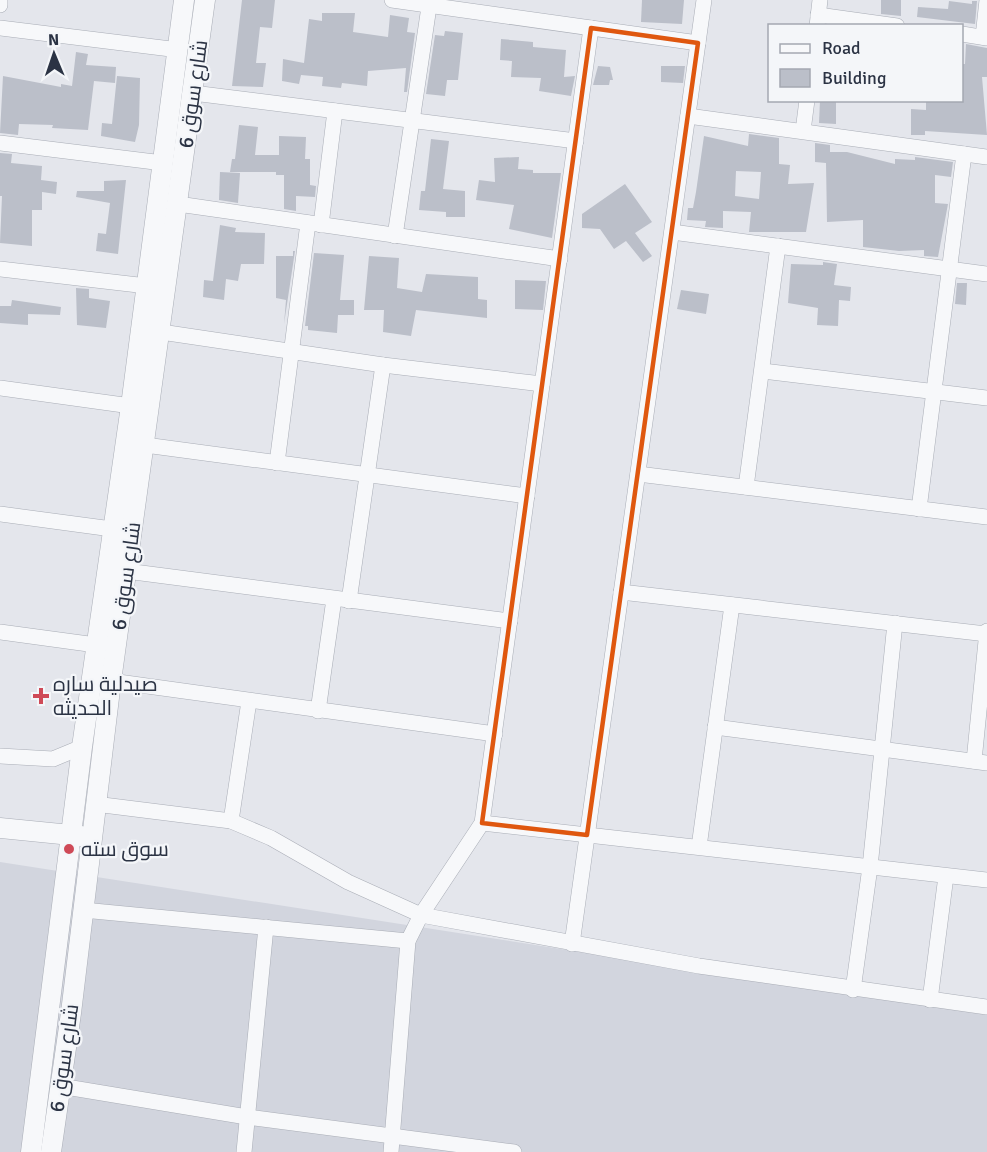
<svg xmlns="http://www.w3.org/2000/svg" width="987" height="1152" viewBox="0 0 987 1152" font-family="Signika,Cairo,sans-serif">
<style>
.built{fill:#d2d5de}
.building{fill:#bbbfc9;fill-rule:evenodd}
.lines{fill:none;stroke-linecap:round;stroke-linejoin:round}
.minor-casing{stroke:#a9adb6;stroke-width:16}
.tertiary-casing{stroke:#a9adb6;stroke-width:21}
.minor{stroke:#f7f8fa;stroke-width:15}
.tertiary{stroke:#f7f8fa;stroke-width:20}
.marked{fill:none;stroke:#df570f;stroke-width:4.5;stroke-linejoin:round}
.poi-dot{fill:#cf4a57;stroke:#f4f6f9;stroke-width:2}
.labels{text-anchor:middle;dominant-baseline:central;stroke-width:4.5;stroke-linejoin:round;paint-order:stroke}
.street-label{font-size:21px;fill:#2b3344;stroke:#f4f6f9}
.poi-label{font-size:21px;fill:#2b3344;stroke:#f4f6f9;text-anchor:start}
</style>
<rect width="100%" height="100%" fill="#e4e6ec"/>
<polygon class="built" points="0,862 987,1015 987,1152 0,1152"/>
<g class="building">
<polygon points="242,0 275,0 272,28 260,27 256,63 266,63 263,87 232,86"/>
<polygon points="642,0 684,0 682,24 641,22"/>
<polygon points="881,0 901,0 901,16 881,14"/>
<polygon points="949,1 972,4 972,1 977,1 975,24 917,17 918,7 948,9"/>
<polygon points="322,13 355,13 353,32 388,37 390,15 409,18 407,32 415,33 407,92 404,92 406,68 368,71 367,86 342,83 341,88 322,86 323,77 301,75 299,84 282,81 283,59 304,63 309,19 322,21"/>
<polygon points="445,31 463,33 458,80 447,80 445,96 426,94 435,35 444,36"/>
<polygon points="501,39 533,42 533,47 566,50 564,77 575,76 571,96 539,91 541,78 511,77 512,61 500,60"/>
<polygon points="966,44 987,48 987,77 982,77 987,135 925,131 925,135 911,135 911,109 926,110 926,100 962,100 962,64 965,64"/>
<polygon points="76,52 88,54 86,65 116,67 115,83 94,81 88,130 52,128 53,125 19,124 18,135 0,133 3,76 61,87 61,84 72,86"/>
<polygon points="598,66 610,67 613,80 610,80 609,85 593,85"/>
<polygon points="661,66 685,66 683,83 661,82"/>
<polygon points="117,76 140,78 139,125 135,142 101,136 102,123 112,124"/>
<polygon points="820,100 836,100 836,124 819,123"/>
<polygon points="239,125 258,127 255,155 279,155 279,136 306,137 305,159 310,159 310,185 316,186 315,197 296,196 296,211 284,209 284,175 276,175 276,172 230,172 232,159 235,159"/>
<path d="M749,134L779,138V164L790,165L788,184L814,183L806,232H749L751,212L723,211V228L705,227L706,221L687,220L688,208H693L696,192L704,136L748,146ZM736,171L761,172L759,199L735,196Z"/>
<polygon points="431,139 449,141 443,189 465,191 465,217 446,217 446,212 419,210 421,191 425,191"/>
<polygon points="815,143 830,145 830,152 847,152 895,164 895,159 915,160 915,157 953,162 951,177 935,175 935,203 948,204 938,257 924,256 924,250 899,251 863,247 863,220 827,222 826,163 815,162"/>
<polygon points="0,153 12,154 11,163 42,166 41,180 57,182 56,194 42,192 42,210 32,210 32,246 0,243 2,196 0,196"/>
<polygon points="519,157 518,169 533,170 533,173 561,173 552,238 509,229 514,205 476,200 479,180 495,182 494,158"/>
<polygon points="220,172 240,173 238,203 219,200"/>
<polygon points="126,180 118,254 96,251 98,233 106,234 110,203 76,197 77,191 104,191 104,181"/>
<polygon points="625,184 652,222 635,233 652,256 643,262 626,241 614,249 600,229 582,228 582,214"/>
<polygon points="220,225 236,228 235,232 265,233 264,264 241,264 238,281 226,279 224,300 203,297 204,280 213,281"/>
<polygon points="293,251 295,251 284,324 286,300 276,298 276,256 293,256"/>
<polygon points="314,253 344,255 340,300 354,300 354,315 338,315 337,333 308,330 308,326 305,326"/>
<polygon points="369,256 399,258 397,288 422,292 426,274 478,277 478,299 487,300 487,318 416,310 411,336 383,332 384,310 364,310"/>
<polygon points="823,262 837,264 834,285 851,287 850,301 839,300 838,326 817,325 818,308 788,303 791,264 823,265"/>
<polygon points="515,280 546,281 543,310 515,309"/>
<polygon points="957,283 967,283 966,305 955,304"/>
<polygon points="76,288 89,289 89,298 110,301 106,328 77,325"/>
<polygon points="681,290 709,294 706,314 677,309"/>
<polygon points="12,300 61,307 60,315 28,314 28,325 0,323 0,306 11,306"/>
</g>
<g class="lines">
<defs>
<g id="minor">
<polyline points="392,0 698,43"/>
<polyline points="0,5 0,0"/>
<polyline points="818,15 897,26"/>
<polyline points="817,26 820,0"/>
<polyline points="0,28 179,50"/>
<polyline points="962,34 987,38"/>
<polyline points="983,37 987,0"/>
<polyline points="193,93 576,141"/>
<polyline points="688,116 987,157"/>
<polyline points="803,131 807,100"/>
<polyline points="0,143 163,163"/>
<polyline points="178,204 560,259"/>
<polyline points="321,225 335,111"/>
<polyline points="672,232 987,274"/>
<polyline points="395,236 430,0"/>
<polyline points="0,269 147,286"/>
<polyline points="161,332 383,365 542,384"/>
<polyline points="763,371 987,398"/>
<polyline points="0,388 131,406"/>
<polyline points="145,445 527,496"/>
<polyline points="277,463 308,223"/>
<polyline points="638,474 987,517"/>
<polyline points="746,487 778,246"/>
<polyline points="919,509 964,154"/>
<polyline points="0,514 112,529"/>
<polyline points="126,571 510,621"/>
<polyline points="621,592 987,634"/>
<polyline points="349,601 383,365"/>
<polyline points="0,632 96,645"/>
<polyline points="111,681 495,734"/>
<polyline points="318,711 334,599"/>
<polyline points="715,727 987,763"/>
<polyline points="0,756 53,759 82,747"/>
<polyline points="974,761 987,631"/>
<polyline points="95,804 231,821 271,838 348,882 421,915 699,966 987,1007"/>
<polyline points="231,821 249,701"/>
<polyline points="482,823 987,880"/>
<polyline points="699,847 732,605"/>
<polyline points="83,910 408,941"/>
<polyline points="572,944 704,0"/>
<polyline points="853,990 870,867 895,623"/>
<polyline points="930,1000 946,876"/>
<polyline points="60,1086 247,1117 514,1152"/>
<polyline points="244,1152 266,927"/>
<polyline points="391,1152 408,941 421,915 482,823 591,28"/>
</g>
<g id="tertiary">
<polyline points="0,828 81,836"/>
<polyline points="31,1152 82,747 131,406 184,0"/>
<polyline points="51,1152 71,1013 111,681 205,0"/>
</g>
</defs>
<use href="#minor" class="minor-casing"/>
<use href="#tertiary" class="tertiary-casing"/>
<use href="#minor" class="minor"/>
<use href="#tertiary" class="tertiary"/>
</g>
<path class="marked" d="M591,28L698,43L587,835L482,823Z"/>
<g class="poi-dot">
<path d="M38 687h6v6h6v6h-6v6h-6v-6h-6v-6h6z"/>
<circle cx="69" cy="849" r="6"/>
</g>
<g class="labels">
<g class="street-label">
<text transform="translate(193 94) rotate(-82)">شارع سوق 6</text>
<text transform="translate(126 576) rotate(-82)">شارع سوق 6</text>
<text transform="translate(64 1058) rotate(-82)">شارع سوق 6</text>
</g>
<g class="poi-label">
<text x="53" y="684">صيدلية ساره<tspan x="53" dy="24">الحديثه</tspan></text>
<text x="81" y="849">سوق سته</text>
</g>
</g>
<rect x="768" y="24" width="195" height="78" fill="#f4f6f9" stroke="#a4a8b1" stroke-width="1.5"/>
<rect x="780" y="44" width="30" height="9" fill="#f7f8fa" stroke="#a4a8b1" stroke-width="1.5"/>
<text x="822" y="54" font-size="18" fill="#2b3344">Road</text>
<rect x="780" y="69" width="30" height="18" fill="#bbbfc9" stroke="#a4a8b1" stroke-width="1.5"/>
<text x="822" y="84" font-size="18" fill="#2b3344">Building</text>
<g transform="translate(54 54) rotate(358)" stroke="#f4f6f9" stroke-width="4.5" paint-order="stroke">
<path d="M0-4.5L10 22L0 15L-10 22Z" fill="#2b3344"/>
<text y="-9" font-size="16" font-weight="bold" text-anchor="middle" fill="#2b3344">N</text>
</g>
</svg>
